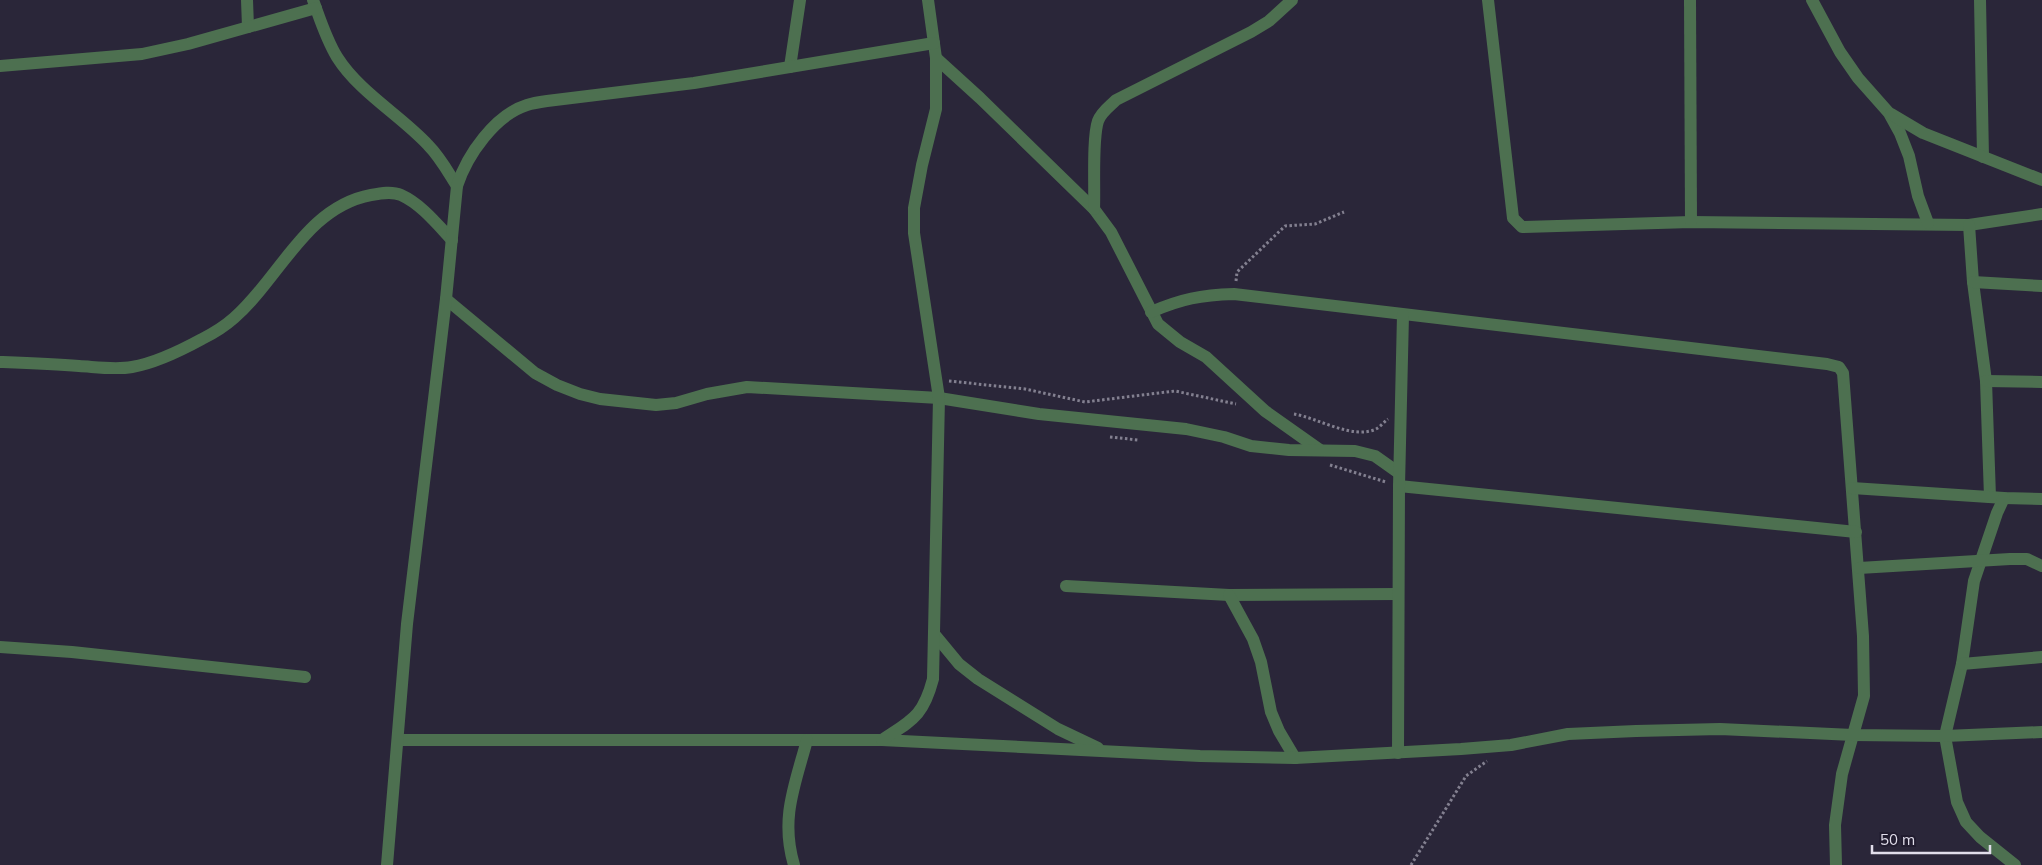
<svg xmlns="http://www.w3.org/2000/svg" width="2042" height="865" viewBox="0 0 2042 865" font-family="Mulish,sans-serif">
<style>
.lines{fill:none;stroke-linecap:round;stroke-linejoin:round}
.path{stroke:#838090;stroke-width:3;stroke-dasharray:2.5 2.5;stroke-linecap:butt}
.minor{stroke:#4d7050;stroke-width:12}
</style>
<rect width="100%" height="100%" fill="#2a2639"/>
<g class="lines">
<g class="path">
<polyline points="1236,281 1237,272 1285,226 1315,224 1344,212"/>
<polyline points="949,381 1025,389 1085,402 1175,391 1236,404"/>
<path d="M1294,414C1318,418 1353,440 1376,429C1380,427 1384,422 1388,419"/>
<polyline points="1110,437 1138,440"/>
<polyline points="1330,465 1386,482"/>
<polyline points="1411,865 1466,776 1487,761"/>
</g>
<g class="minor">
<polyline points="247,0 248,27"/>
<path d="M313,0C320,19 326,39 337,57C359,92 400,115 428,145C440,157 448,172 457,186"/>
<polyline points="1488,0 1513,218 1522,227 1691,222 1969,225 2042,214"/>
<polyline points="1690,0 1691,222"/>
<polyline points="1812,0 1840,52 1858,78 1889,113 1900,133 1909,156 1918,196 1928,223"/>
<polyline points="1980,0 1983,157"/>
<polyline points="936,58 980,98 1094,209 1111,232 1158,324 1180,342 1206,357 1265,411 1320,450"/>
<polyline points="0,66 142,54 188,44 316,8"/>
<polyline points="790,67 800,0"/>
<polyline points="1891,114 1923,133 2042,180"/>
<path d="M1094,209C1095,188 1092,139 1098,121C1101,112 1110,106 1116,100L1251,32L1269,21L1292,0"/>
<polyline points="1969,225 1973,282 1986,381 1990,497"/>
<polyline points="1973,282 2042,286"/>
<polyline points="446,299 535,373 557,385 580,394 600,399 656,405 676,403 707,394 747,387 939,398 1039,414 1186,429 1224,437 1251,446 1289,450 1355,451 1375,456 1399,473"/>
<path d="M1151,312C1181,299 1201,295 1234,294L1827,364L1839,367L1843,373L1863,636L1864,696L1842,774L1835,825L1836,865"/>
<path d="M0,362C26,363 53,364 79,366C96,367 115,370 132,367C156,363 180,351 202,339C212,334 225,326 234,318C280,278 306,207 371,195C381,193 392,191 401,195C421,204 437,224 452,240"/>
<polyline points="1986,381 2042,382"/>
<polyline points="1399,486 1856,532"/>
<polyline points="1852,488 2004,498 2042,499"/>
<polyline points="2004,498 1997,513 1974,581 1962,664 1945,736 1957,802 1966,822 1980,837 2015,865"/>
<polyline points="1859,568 2010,559 2027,559 2042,566"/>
<polyline points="1066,586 1229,595 1398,594"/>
<polyline points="1229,595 1253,639 1261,662 1271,712 1279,731 1295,758"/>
<polyline points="935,635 959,664 978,679 1058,729 1098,748"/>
<polyline points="0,647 72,652 305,677"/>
<polyline points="1962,664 2042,657"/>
<polyline points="398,740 882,740 1200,756 1295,758 1461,749 1511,745 1568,734 1636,731 1720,729 1853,735 1945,736 2042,732"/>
<path d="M882,740C912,720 923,717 933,679L939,398L914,233V208L922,165L936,109V58L928,0"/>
<polyline points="1398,753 1399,486 1403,315"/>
<path d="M387,865L407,624L446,299L457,186C467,155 495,115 527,105C533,103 540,102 547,101L694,83L934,43"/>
<path d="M794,865C780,818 795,785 807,740"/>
</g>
</g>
<path d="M1872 845v8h118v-8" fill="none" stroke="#e1deeb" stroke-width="2.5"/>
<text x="1880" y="845" font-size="15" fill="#e1deeb" stroke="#211c2f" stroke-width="4" paint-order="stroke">50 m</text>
</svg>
